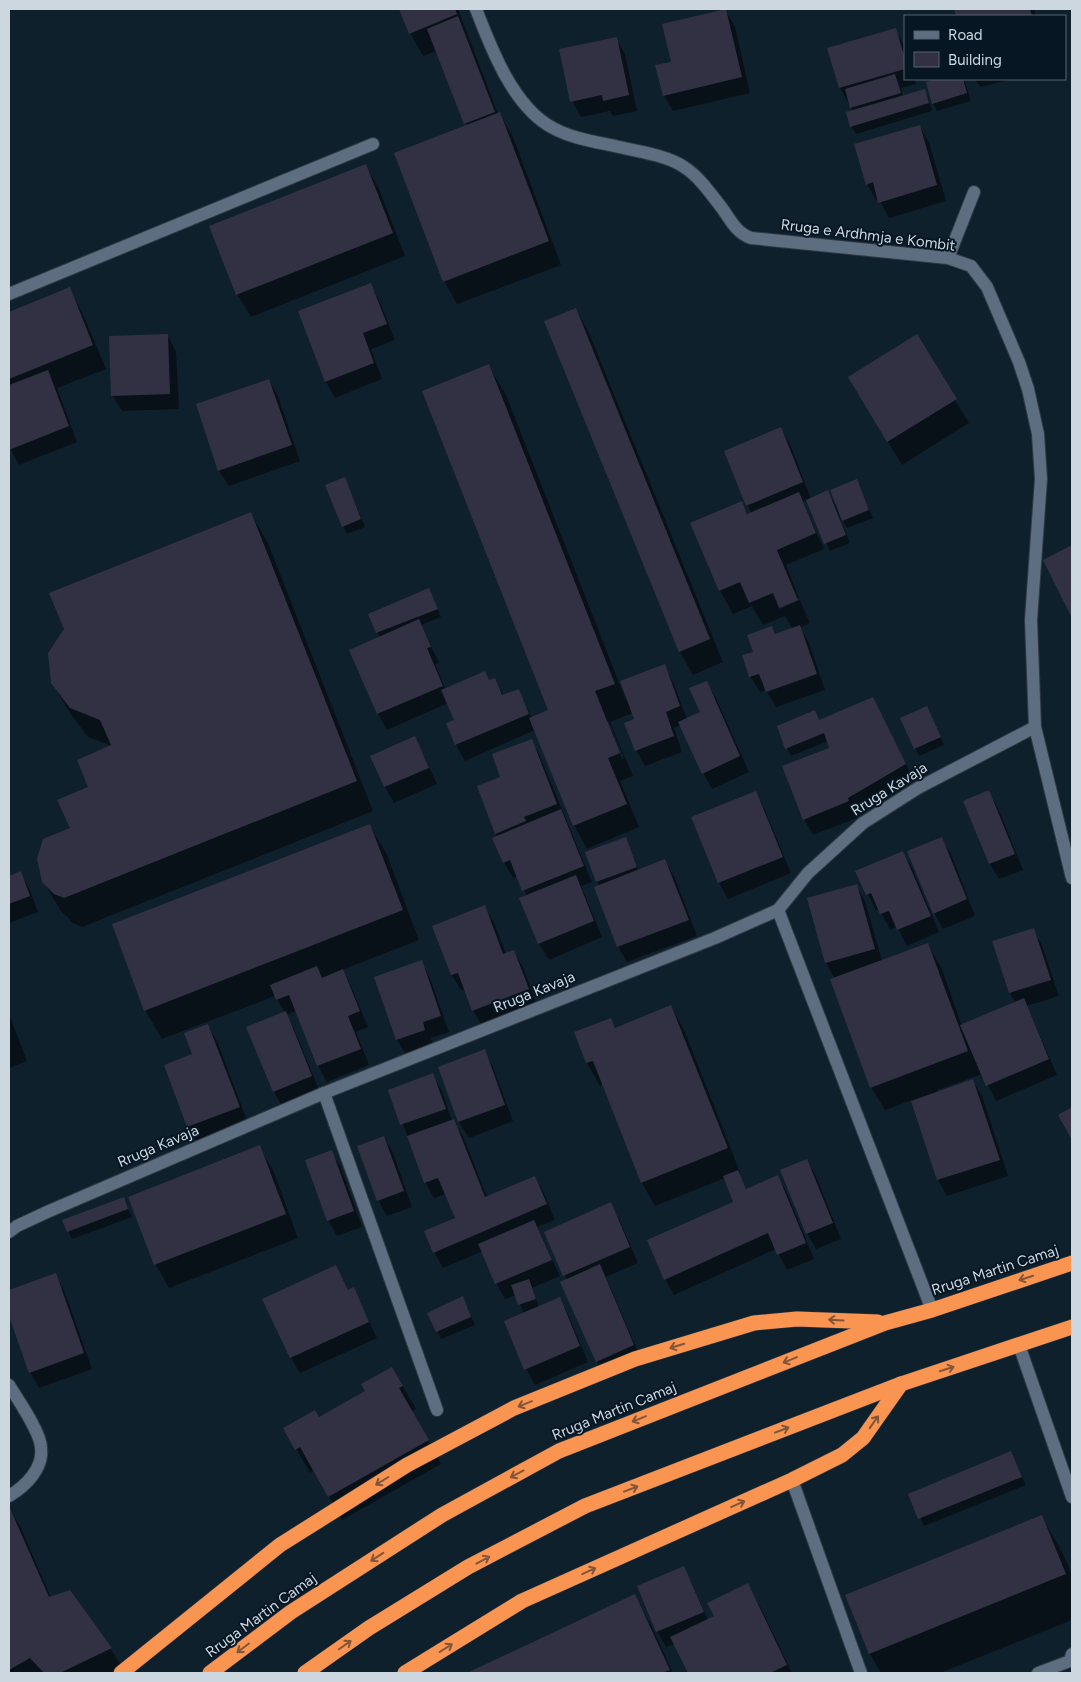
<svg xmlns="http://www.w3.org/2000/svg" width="1081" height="1682" viewBox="0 0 1081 1682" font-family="Figtree,sans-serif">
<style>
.shadow{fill:#0007;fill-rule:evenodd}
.building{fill:#323144}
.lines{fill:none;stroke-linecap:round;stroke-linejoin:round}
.lane-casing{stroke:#313a46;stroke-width:14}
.street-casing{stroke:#313a46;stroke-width:14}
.highway-casing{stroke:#313a46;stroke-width:16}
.lane{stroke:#5c6e7f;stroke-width:12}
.street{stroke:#5c6e7f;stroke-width:12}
.highway{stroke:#f99451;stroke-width:15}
.oneway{stroke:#80553a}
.labels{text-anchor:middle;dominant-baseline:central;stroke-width:4;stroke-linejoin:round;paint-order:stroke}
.street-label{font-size:15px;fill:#ccd7e0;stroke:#071623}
</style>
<rect width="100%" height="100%" fill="#0f202d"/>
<g class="shadow">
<polygon points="400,9 458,9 498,114 500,114 513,137 561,265 457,304 444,281 467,126 437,51 423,56 410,33"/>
<polygon points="955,9 1034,9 1036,16 957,16"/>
<polygon points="726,11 735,27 750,93 673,111 664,96 672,63"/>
<polygon points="895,30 905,47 905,79 914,79 916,84 901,88 903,96 924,90 928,98 932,111 856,134 851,126 853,111 840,88 829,49"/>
<polygon points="616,38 625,54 637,111 613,116 610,111 581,117 572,101"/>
<polygon points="940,79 964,79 971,101 937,111 933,103 927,83"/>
<polygon points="975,79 1013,79 980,87"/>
<polygon points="919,126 929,142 946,201 889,218 879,199 876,200 867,184"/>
<polygon points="366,166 379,189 405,256 251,317 237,294"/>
<polygon points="370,284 379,300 395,340 371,349 382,379 335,398 326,382 300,312"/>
<polygon points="69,289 82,312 106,369 57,388 77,442 19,465 9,446 9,313"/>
<polygon points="576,309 589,333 723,662 693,675 680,652"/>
<polygon points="167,335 176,351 179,409 122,411 112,395"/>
<polygon points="916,336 969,423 902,465 863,400"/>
<path d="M489,366L506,395L626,700L664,666L673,682L687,719L702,713L706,682L716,698L749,772L712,789L703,773L681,725L674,728L682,752L645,766L636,750V720L633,713L610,722L633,776L620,781L639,827L587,849L574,825L535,730L465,761L456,745L448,724L456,720L448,703L387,730L378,714L351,650L380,638L370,615L433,598L441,617L421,625L439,663L435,664L446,690L494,679L504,696L518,690L532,718L550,711ZM607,722H609L624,758L622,759Z"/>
<polygon points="269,380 278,396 300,461 229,486 219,471 197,405"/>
<polygon points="781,429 790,444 811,499 828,492 835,504 857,481 873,518 847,528 841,517 840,518 850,543 830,551 807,500 803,502 824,549 786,565 799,598 780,606 780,609 800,600 810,623 800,628 809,643 825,690 776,707 766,690 760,692 750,676 755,653 772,627 776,635 793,629 785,616 763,625 752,606 733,614 720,591 742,503 749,515 752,513 747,505"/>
<polygon points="345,479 365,527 347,534 343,526"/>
<polygon points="251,514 268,543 373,811 82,927 73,923 61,911 43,881 112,746 88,737 70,713 52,683"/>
<polygon points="1072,547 1072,615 1044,561"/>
<polygon points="873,698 914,780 856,814 857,818 813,835 804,819 831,748 828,741 791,756 787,748 819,721"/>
<polygon points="931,715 944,745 919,756 901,719"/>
<polygon points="414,738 423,754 437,784 394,803 385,787 372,757"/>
<polygon points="531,740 540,756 592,882 581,886 602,937 549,960 539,944 521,899 527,896 518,876 513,878 504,862 496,833 502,778"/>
<polygon points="755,792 764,808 791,873 728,899 719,883 692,818"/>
<polygon points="989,792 998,808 1023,870 999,879 990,864"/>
<polygon points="370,826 387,855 419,940 342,970 351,986 368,1027 356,1032 369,1065 327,1082 318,1066 296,1011 287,1015 294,1029 320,1092 283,1108 274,1092 248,1028 285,1013 275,996 162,1039 145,1010"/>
<polygon points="626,838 639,871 665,861 674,876 697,936 627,962 618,947 596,888 600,886 597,882"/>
<polygon points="941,839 951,854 975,916 943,929 934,913"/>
<polygon points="902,852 912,868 939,932 907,946 897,927 890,929 879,909 876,910 857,872"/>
<polygon points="20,872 29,888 38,912 9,923 9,877"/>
<polygon points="856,885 865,901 882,961 927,944 941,967 962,1026 1016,1003 1010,993 994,942 1033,930 1042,945 1059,996 1027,1006 1057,1075 996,1101 982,1074 937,1090 938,1093 973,1081 982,1096 1008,1176 947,1196 938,1180 912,1100 885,1110 871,1087 835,979 826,963"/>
<polygon points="485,907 494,923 506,954 514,951 523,967 537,1005 482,1026 473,1010 465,989 461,990 452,975"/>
<polygon points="421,962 430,978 449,1032 431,1038 434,1046 406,1055 397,1040"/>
<polygon points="671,1007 684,1030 740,1172 738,1173 747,1190 778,1177 787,1193 814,1259 787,1270 776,1249 674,1295 665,1279 735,1203 725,1178 655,1206 642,1183 603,1084 600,1086 587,1063 610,1019 616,1029"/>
<polygon points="9,1014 27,1061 9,1068"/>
<polygon points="208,1026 217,1041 248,1123 197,1142 188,1127 194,1055"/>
<polygon points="484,1051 493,1067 513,1121 469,1138 459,1122 439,1068"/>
<polygon points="432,1075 442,1091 452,1121 463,1136 487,1197 535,1177 544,1193 555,1220 537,1227 560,1276 532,1288 539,1307 559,1299 568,1314 588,1362 535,1385 526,1369 524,1314 516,1295 505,1299 496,1283 483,1251 443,1268 434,1252 456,1219 446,1194 434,1198 425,1182 390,1091"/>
<polygon points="384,1137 393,1153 412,1207 387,1216 378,1200"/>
<polygon points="259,1147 273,1170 298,1238 169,1288 156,1265 129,1197"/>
<polygon points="332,1152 341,1168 362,1227 337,1236 328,1220"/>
<polygon points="807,1161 816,1176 841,1239 816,1249 807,1233 782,1171"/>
<polygon points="123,1199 132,1217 72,1239 68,1231"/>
<polygon points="610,1204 619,1219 638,1263 606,1277 642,1361 606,1377 597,1362 567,1280 545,1232"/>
<polygon points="336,1267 349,1291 353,1289 377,1338 300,1373 291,1358"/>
<polygon points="55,1275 64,1290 92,1369 39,1388 30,1372 9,1312 9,1291"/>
<polygon points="466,1306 475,1325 441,1339 429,1313"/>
<polygon points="392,1368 416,1409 411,1412 441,1464 342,1520 314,1470 310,1473 285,1429 319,1419 367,1392"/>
<polygon points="1011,1453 1026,1485 924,1526 910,1495"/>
<polygon points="9,1508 21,1528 51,1598 69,1591 111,1649 125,1672 121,1673 9,1673"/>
<polygon points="1042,1517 1064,1556 1072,1575 1072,1620 940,1673 881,1673 870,1654"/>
<polygon points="683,1568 692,1584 708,1620 715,1616 747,1585 761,1608 792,1673 689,1673 675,1644 666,1647 657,1632 639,1586"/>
<polygon points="634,1596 651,1625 673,1673 470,1673"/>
</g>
<g class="building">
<polygon points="399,9 455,9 457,14 409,34"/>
<polygon points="726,9 742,77 663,96 655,65 671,62 662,24"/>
<polygon points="954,9 1030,9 1032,16 956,16"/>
<polygon points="458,16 495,112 464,124 427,29"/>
<polygon points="896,28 905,59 905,69 839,88 827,48"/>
<polygon points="617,37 629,95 603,101 602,95 570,102 559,49"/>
<polygon points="895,74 901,93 850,108 845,89"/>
<polygon points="936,79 963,79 967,93 932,104 926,82"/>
<polygon points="925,89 929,103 850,127 846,112"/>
<polygon points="500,112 549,241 443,282 394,153"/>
<polygon points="920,125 937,185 878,203 873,182 866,185 854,144"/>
<polygon points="366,164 393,233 236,295 209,226"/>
<polygon points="371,283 387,324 363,333 374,363 325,382 298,311"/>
<polygon points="70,287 93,345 9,379 9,312"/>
<polygon points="576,308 710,639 679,652 544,321"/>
<polygon points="168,334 170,394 111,396 109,336"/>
<polygon points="917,334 957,399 887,442 848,377"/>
<polygon points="489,364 615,684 595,691 620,753 608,758 627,804 573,826 529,718 548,710 422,391"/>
<polygon points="48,370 69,426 9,450 9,385"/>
<polygon points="269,379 292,445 218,471 196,404"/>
<polygon points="781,427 803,482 746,506 724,451"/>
<polygon points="345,477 361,519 342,527 325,485"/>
<polygon points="857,479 869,510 842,521 830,490"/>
<polygon points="828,490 846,535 824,544 806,500"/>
<polygon points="799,492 816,533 777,550 798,600 779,608 773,593 749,603 740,582 719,591 690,523 742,501 747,514"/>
<polygon points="251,512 357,781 64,898 54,894 42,882 37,859 43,839 70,828 57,800 88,787 77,760 111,745 100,720 70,708 51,683 48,653 64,629 49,593"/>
<polygon points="1072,545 1072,618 1043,560"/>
<polygon points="429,588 438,609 376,633 368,614"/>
<polygon points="419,619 431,647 427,648 443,686 377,714 349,650"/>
<polygon points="800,625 817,674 766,692 759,674 749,677 742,655 753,652 747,635 772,626 775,634"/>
<polygon points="665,664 680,706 666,712 674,736 635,751 624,723 634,719 620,681"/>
<polygon points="485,671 489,680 495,678 502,695 519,689 529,714 455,745 446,723 454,720 441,690"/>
<polygon points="707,681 740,756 702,774 678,722 700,712 689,688"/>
<polygon points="873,697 906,764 848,798 849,801 803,820 782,766 829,748 824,733 785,749 777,726 815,710 819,720"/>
<polygon points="927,706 941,737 914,749 900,718"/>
<polygon points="415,736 429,768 384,787 370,756"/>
<polygon points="532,739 557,804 524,817 526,821 495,834 477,786 500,777 492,754"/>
<polygon points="989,790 1015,854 989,864 963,801"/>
<polygon points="756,791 783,857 718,883 691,817"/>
<polygon points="561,809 584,866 522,891 510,860 503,863 492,838"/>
<polygon points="370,824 403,910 144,1011 112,924"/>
<polygon points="626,837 637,867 596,882 585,852"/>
<polygon points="942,837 967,899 933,914 907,851"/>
<polygon points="903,851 931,916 897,930 889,911 880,914 871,893 866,895 855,871"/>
<polygon points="665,859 689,920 617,947 594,887"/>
<polygon points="21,871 30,896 9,904 9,876"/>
<polygon points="576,875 594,921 538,944 519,898"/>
<polygon points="857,884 875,949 825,963 807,898"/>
<polygon points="485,905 503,954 514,950 529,989 472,1011 458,973 451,975 432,926"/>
<polygon points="1034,928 1051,980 1009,993 992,941"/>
<polygon points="928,943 968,1051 870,1088 830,979"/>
<polygon points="422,960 441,1016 423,1022 425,1030 396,1040 374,977"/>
<polygon points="317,966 322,978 343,969 360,1011 348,1016 361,1049 317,1066 289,995 276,1000 270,985"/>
<polygon points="1024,998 1049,1059 986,1086 960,1025"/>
<polygon points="671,1005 728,1148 641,1183 593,1061 586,1063 574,1032 611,1018 615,1028"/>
<polygon points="286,1011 312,1076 273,1092 246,1027"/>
<polygon points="208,1024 240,1107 187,1127 164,1065 192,1054 184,1033"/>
<polygon points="485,1049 505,1105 458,1122 438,1067"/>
<polygon points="433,1073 446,1109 400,1125 388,1090"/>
<polygon points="973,1079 1000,1160 937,1180 911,1101"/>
<polygon points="1072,1107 1072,1140 1058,1115"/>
<polygon points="454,1119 485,1197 535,1176 547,1204 433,1253 424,1231 455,1218 438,1178 424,1183 407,1136"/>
<polygon points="384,1136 404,1191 377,1201 357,1146"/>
<polygon points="260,1145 286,1214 154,1265 128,1197"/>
<polygon points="332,1150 354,1211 327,1221 305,1160"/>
<polygon points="807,1159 833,1223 806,1234 780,1170"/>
<polygon points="738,1170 746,1189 778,1175 806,1243 777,1255 768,1233 664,1280 647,1240 733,1202 723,1176"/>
<polygon points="124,1197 128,1209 67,1232 62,1220"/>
<polygon points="611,1202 630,1247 563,1276 544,1232"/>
<polygon points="534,1220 552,1260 495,1284 478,1244"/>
<polygon points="600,1264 634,1345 596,1362 560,1282"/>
<polygon points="336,1265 348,1290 354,1287 369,1322 290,1358 262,1299"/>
<polygon points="56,1273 84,1353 29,1373 9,1316 9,1290"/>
<polygon points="529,1279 536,1299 518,1305 511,1285"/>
<polygon points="463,1296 471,1317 436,1332 427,1313"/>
<polygon points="560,1297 580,1346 524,1370 504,1321"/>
<polygon points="392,1367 403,1386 399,1388 429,1440 328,1497 300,1447 295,1450 283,1428 315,1410 319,1417 365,1391 361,1384"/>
<polygon points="1011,1451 1022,1477 918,1519 908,1494"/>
<polygon points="9,1506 49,1597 70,1590 112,1648 60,1673 44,1673 30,1658 9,1670"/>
<polygon points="1042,1515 1066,1574 869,1654 845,1595"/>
<polygon points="684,1566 704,1612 656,1632 637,1586"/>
<polygon points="748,1583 787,1665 770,1673 688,1673 670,1637 714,1616 707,1603"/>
<polygon points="635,1594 670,1670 662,1673 467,1673"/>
</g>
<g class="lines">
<defs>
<g id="lane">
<polyline points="9,294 373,144"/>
<polyline points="1019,1345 1072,1497"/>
<polyline points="792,1480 861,1673"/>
<polyline points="1038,1673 1070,1661 1072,1654"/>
</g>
<g id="street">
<path d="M476,9C491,48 513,107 553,128C573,139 597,142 619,147C638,151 668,156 684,167C698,176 708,190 718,203C729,216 734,232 751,238L948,258L971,266L987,287L1019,362L1028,389L1038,434L1041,479L1031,620L1035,727L1072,878"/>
<polyline points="948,258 974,192"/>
<polyline points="778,910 932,1310"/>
<polyline points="324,1093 437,1410"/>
<polyline points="9,1232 17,1226 47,1212 324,1093 715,938 778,910 808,873 863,823 918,788 1035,727"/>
<path d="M9,1385C18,1400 40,1431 41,1447C44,1468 26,1486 9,1496"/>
</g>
<g id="highway">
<polyline points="121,1673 280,1545 407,1465 514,1408 635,1359 754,1323 797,1319 878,1322"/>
<polyline points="210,1673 291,1612 442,1515 559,1451 885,1323 932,1310 1072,1263"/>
<polyline points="305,1673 369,1628 468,1567 585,1506 901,1384 1072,1327"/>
<polyline points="405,1673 522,1601 792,1480 842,1455 863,1438 901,1384"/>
</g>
</defs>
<use href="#lane" class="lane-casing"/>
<use href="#street" class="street-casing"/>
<use href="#highway" class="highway-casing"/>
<use href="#lane" class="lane"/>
<use href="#street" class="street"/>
<use href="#highway" class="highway"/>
</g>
<defs><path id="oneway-shaft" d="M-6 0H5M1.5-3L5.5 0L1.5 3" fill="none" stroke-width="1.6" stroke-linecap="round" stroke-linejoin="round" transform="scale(1.25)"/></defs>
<g class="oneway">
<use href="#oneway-shaft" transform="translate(1026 1278) rotate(162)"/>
<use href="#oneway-shaft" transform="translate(836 1320) rotate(-177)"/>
<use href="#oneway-shaft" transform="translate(677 1346) rotate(163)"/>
<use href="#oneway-shaft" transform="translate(790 1360) rotate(158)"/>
<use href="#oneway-shaft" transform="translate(947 1369) rotate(-18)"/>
<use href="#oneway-shaft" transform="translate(525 1404) rotate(158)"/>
<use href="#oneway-shaft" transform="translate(639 1419) rotate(158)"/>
<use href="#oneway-shaft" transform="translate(874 1422) rotate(-55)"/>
<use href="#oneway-shaft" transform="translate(782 1430) rotate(-21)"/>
<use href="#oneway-shaft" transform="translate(517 1474) rotate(152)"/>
<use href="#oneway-shaft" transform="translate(382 1481) rotate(148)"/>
<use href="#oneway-shaft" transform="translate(631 1489) rotate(-21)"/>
<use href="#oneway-shaft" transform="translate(738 1504) rotate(-24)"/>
<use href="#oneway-shaft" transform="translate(377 1557) rotate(147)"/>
<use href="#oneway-shaft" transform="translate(483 1560) rotate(-28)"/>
<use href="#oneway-shaft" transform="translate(589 1571) rotate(-24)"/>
<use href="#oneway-shaft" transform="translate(345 1645) rotate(-35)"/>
<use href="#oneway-shaft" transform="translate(243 1648) rotate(143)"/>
<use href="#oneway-shaft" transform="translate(446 1648) rotate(-32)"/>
</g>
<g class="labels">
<g class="street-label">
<text transform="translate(868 235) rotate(7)">Rruga e Ardhmja e Kombit</text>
<text transform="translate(889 789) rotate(-32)">Rruga Kavaja</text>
<text transform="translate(534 992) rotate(-22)">Rruga Kavaja</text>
<text transform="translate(158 1146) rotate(-23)">Rruga Kavaja</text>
<text transform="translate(995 1270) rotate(-18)">Rruga Martin Camaj</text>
<text transform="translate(614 1411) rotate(-22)">Rruga Martin Camaj</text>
<text transform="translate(261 1615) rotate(-36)">Rruga Martin Camaj</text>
</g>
</g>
<rect width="1081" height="1682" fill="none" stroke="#ccd7e0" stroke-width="20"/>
<rect x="904" y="15" width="162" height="65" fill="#071623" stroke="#56636f"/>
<rect x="914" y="31" width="25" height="8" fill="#5c6e7f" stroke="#56636f"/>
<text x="948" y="40" font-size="15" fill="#ccd7e0">Road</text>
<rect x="914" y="52" width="25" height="15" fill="#323144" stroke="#56636f"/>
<text x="948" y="65" font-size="15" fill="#ccd7e0">Building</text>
</svg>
